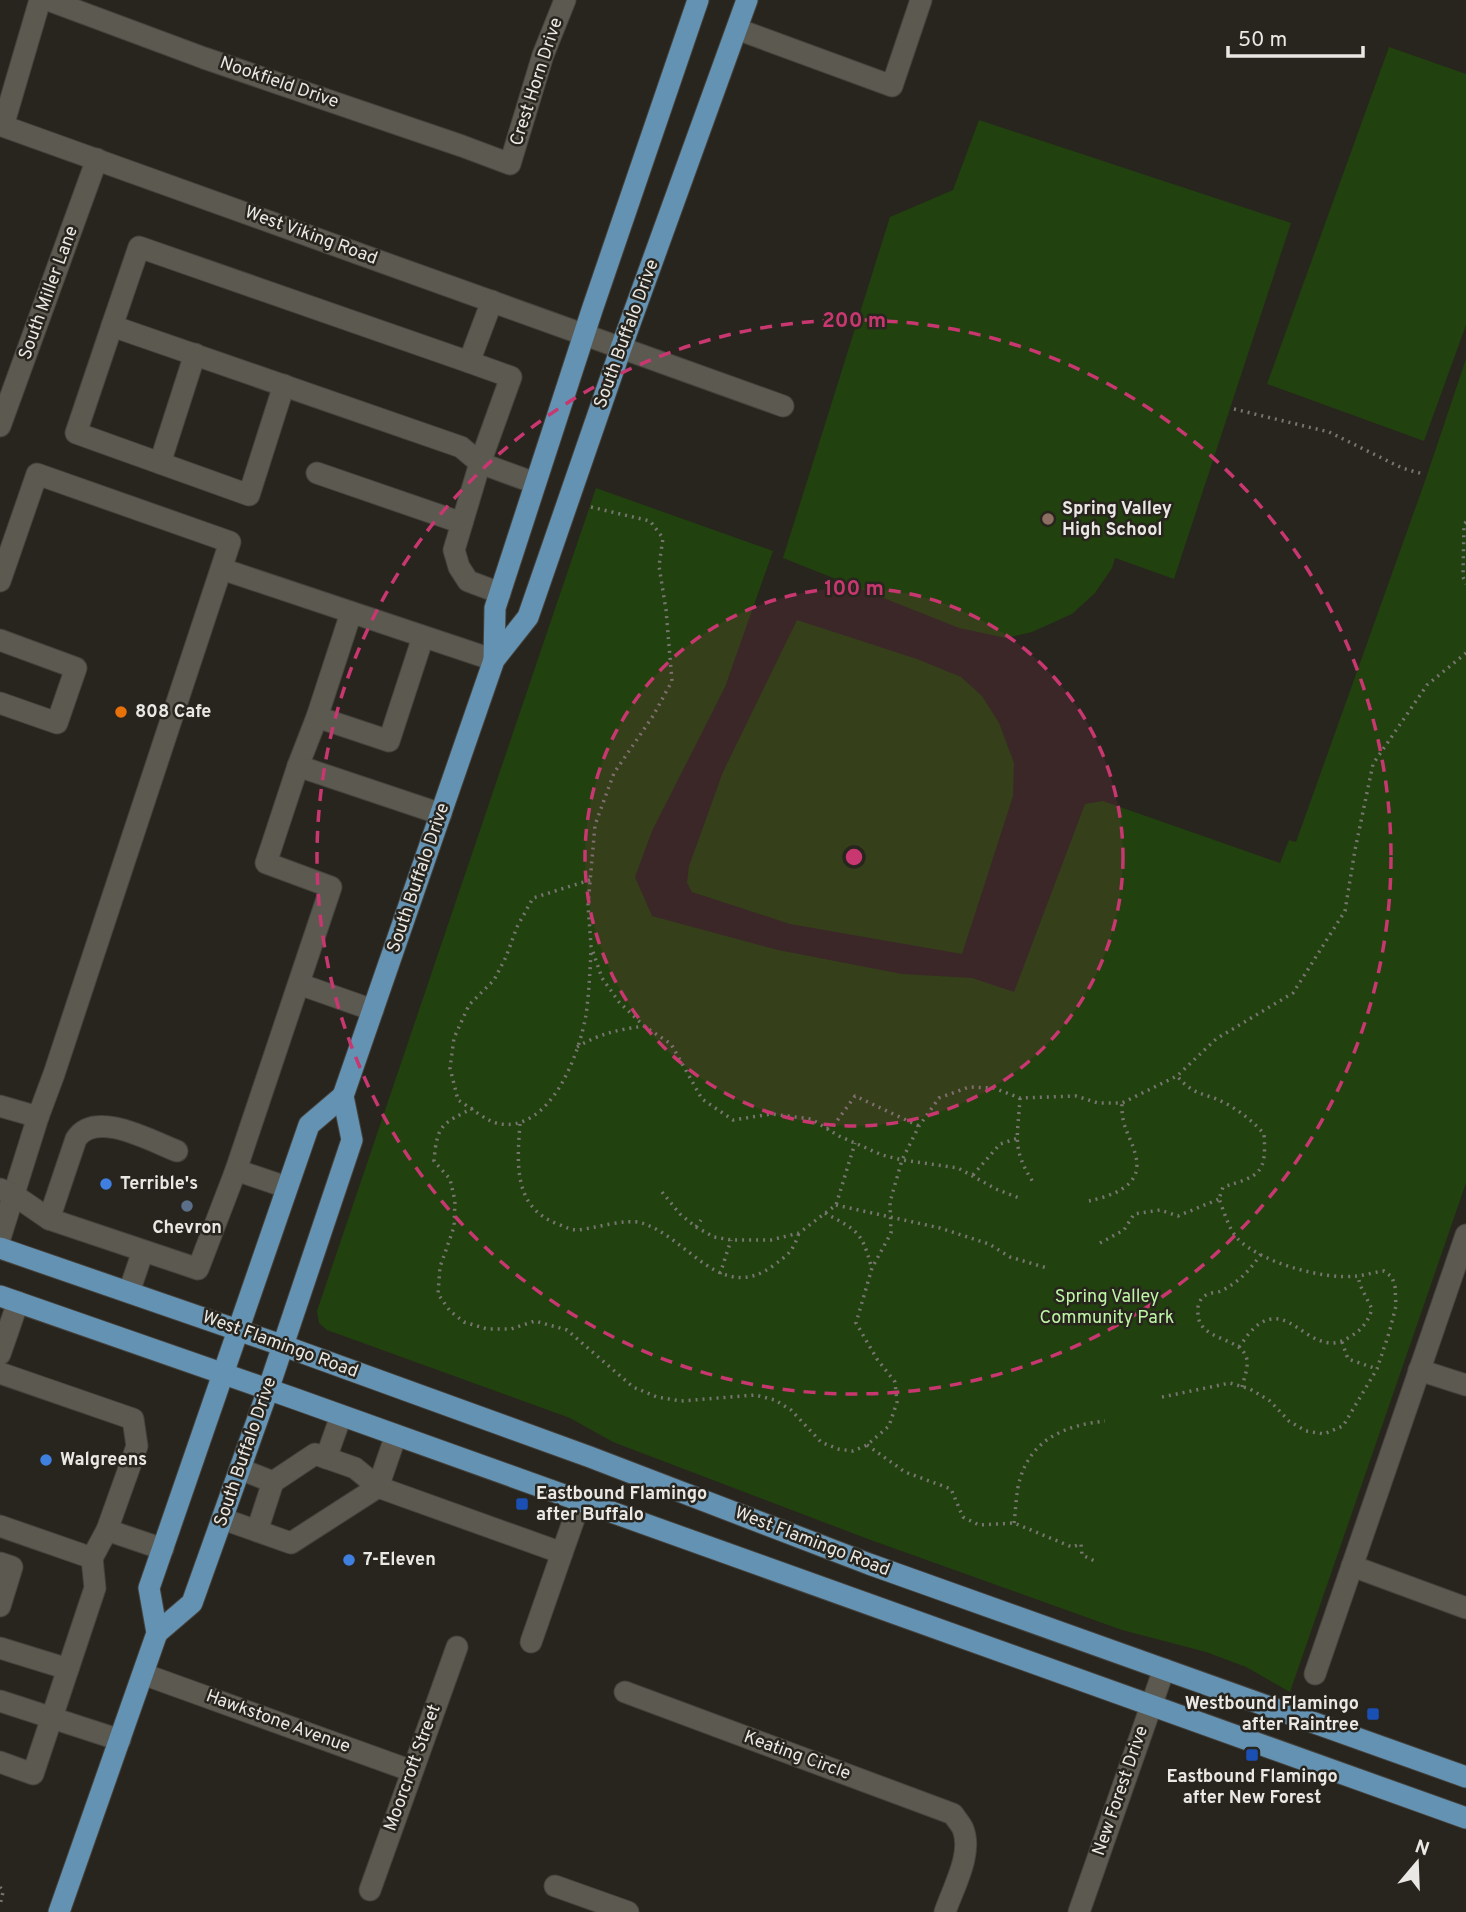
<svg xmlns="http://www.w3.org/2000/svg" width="1466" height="1912" viewBox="0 0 1466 1912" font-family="Overpass,sans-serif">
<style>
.green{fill:#21410e}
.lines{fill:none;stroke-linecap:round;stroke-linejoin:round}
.minor-casing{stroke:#45423d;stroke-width:23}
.major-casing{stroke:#45423d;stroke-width:23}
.path{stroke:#77756f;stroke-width:3.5;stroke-dasharray:2 5;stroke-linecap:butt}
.minor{stroke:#5c5951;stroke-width:21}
.major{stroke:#6492b2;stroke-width:21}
.ring{fill:none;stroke:#c83770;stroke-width:3.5;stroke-dasharray:12 9}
.education-dot{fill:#8d6e63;stroke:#28251e;stroke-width:2.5}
.food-dot{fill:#e8710a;stroke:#28251e;stroke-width:2.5}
.shop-dot{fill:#3f7fe0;stroke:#28251e;stroke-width:2.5}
.service-dot{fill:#5c6f8a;stroke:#28251e;stroke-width:2.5}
.transit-dot{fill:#1a4fb4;stroke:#28251e;stroke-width:2.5}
.labels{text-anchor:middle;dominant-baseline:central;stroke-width:5;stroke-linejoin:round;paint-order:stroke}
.street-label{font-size:18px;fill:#eae8e4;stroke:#28251e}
.poi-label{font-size:18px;font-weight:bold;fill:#eae8e4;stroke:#28251e;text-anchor:start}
.park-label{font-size:18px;fill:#bef6a5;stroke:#28251e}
.centre{fill:#c83770;stroke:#28251e;stroke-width:3.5}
.ring-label{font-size:21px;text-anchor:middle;font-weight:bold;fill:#c83770;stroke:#28251e;stroke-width:5;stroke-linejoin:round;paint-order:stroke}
</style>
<rect width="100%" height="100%" fill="#28251e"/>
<g class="green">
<polygon points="1389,47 1466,74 1466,325 1424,441 1267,384"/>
<polygon points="979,120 1291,223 1174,579 1115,558 1112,568 1095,593 1072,614 1032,632 1006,638 959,628 783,558 890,217 953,190"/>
<polygon points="1466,359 1466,1183 1290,1692 1246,1667 1206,1652 1122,1630 868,1539 613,1442 570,1418 327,1330 319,1323 317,1311 596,488 773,551 725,687 652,831 635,877 652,916 778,950 902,974 972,978 1014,992 1085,804 1103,801 1280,863 1289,840 1296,842 1424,484"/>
<polygon points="797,620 917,659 961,677 982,696 999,723 1014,763 1013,796 962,954 790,924 692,892 687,883 689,866 723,772"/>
</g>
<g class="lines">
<defs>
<g id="minor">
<polyline points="48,0 204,58 462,146 510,164 543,55 565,0"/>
<polyline points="737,29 892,86 921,0"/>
<polyline points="0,125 783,406"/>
<polyline points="3,126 40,0"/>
<polyline points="492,301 469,362 511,377 480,463 535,483"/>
<polyline points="112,326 76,433 249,495 284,385"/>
<polyline points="469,362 139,247 112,326 461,447 480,463 454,550 459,567 468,581 500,593"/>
<polyline points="0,426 97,159"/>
<polyline points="160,463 195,354"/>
<polyline points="317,473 462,523"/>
<polyline points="222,569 494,660"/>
<polyline points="0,581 37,474 230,542 54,1074 38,1117 0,1238"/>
<polyline points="0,640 76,668 57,723 0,703"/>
<polyline points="317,717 351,613"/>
<polyline points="298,766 317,717 389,741 423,637"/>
<polyline points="299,984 373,1010"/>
<polyline points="0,1106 38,1117"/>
<polyline points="236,1170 286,1187"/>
<polyline points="0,1189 14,1195 49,1219 198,1269 236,1170 331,887 266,863 298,766 441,814"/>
<path d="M49,1219L76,1139C95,1109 151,1141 177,1151"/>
<polyline points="129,1292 143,1251"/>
<polyline points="0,1354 18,1302"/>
<polyline points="1419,1370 1466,1385"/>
<polyline points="0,1373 133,1419 137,1446 107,1530 92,1558 0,1526"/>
<polyline points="326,1458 341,1416"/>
<polyline points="240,1469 273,1482 315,1454 355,1468 378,1487 562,1553 580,1502"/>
<polyline points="223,1519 291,1543 378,1487 396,1435"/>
<polyline points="107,1530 163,1549"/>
<polyline points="257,1531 273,1482"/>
<polyline points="0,1563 12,1567 0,1606"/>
<polyline points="1352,1566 1466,1608"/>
<polyline points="531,1642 562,1553"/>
<polyline points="0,1648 68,1669"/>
<polyline points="143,1674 412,1771"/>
<polyline points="1315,1674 1466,1235"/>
<path d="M625,1692L953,1814C956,1819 961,1824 963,1829C973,1854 953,1888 945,1912"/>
<polyline points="0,1701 120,1740"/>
<polyline points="0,1762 33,1774 95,1588 92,1558"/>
<polyline points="555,1886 628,1912"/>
<polyline points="370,1890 457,1647"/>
<polyline points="1079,1912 1164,1669"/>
</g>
<g id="major">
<polyline points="494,660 495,608 592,310 698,0"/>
<polyline points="0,1248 284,1346 590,1457 869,1564 1466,1777"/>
<polyline points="0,1296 293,1398 1466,1818"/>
<polyline points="157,1633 192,1603 268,1390 352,1140 343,1096 494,660 528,617 621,348 747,0"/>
<polyline points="59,1912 157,1633 149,1588 309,1125 343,1096"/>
</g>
</defs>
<use href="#minor" class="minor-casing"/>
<use href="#major" class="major-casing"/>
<g class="path">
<polyline points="1234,409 1329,432 1402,468 1423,474"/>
<polyline points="591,507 650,521 663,538 659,566 666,610 672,681 653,716 614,773 595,825 588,905 591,946 602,978 619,1002 644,1026 671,1044 702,1099 733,1120 771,1114 811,1119 839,1136 882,1155 902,1160 919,1126 939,1098 969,1087 994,1088 1020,1098 1076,1096 1098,1103 1122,1103 1177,1076 1216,1039 1293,993 1345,911 1355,850 1373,764 1427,685 1466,653"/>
<polyline points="1466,522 1464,524 1463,577 1466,584"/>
<path d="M590,880L533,898L517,927L506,957L494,980L469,1005L454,1038L450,1068L458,1100C470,1107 487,1122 500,1124C551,1131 579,1055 586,1015C589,993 590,972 591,950"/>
<path d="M577,1047C601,1033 617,1030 644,1026"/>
<path d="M1020,1098C1018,1136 1011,1148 1033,1182"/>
<path d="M473,1108C442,1124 437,1124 434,1161L450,1179L455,1201L454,1227L440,1267L438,1294L450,1311L464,1322L487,1329H511L535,1321L567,1330L633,1387L657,1397L681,1401L755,1395L775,1400L791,1410L821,1442L838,1449L853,1451L867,1445L889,1426L897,1402L895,1382L877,1359L856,1323L872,1268L891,1233L890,1202L902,1160L958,1168L996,1189L1019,1198"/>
<path d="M520,1124C517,1163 513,1208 558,1224C565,1227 571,1230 578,1230C596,1228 627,1218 642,1223C689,1238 721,1305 774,1265C789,1254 793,1251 799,1233"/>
<polyline points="827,1129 834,1125 855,1096 919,1126"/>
<polyline points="973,1175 1000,1144 1018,1138"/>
<polyline points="662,1192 680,1214 696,1227 714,1237 731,1240 771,1240 799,1233 836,1205 855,1143"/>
<path d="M1089,1201C1110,1196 1143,1187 1136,1157C1131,1135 1121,1129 1122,1103"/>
<polyline points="836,1205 940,1228 989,1244 1010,1257 1047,1268"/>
<path d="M825,1213C856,1230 862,1231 871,1266"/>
<polyline points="696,1227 701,1220"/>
<polyline points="1100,1243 1124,1230 1134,1214 1160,1210 1178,1216 1219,1199"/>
<polyline points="720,1274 731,1240"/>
<polyline points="1342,1342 1348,1359 1377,1369"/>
<path d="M1239,1347C1248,1335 1256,1321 1272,1319C1296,1315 1317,1357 1348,1338C1361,1331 1368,1322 1372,1309L1360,1285L1358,1276"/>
<path d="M1242,1387C1244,1378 1248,1369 1247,1360C1243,1336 1199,1342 1198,1314C1197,1307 1199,1299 1206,1295C1210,1292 1217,1293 1221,1291C1239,1282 1250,1270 1261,1254"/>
<path d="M1162,1397L1230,1383L1250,1389L1270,1401L1289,1421L1306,1431L1324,1434L1343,1426L1377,1369L1389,1333L1396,1306L1395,1287L1392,1277L1384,1271C1375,1272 1366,1275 1357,1276C1324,1280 1262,1263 1238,1239C1229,1230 1224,1211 1219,1199L1223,1187C1259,1176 1267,1174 1264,1134C1254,1122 1240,1111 1225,1103C1204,1092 1195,1097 1177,1076"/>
<polyline points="867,1445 905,1472 951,1489 963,1517 979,1525 1014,1523 1072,1547 1081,1544 1082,1555 1097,1562"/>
<path d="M1014,1523C1016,1508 1016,1492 1020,1479C1032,1438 1067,1425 1105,1421"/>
<polyline points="0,1887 3,1892 0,1905"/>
</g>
<use href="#minor" class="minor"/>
<use href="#major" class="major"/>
</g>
<circle cx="854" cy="857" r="269" fill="#c83770" fill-opacity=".12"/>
<g class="ring">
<circle cx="854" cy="857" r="269"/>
<circle cx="854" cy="857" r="537"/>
</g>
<circle class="education-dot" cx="1048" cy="519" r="7"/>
<circle class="food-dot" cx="121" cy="712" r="7"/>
<g class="shop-dot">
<circle cx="106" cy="1184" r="7"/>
<circle cx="46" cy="1460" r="7"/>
<circle cx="349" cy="1560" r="7"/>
</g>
<circle class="service-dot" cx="187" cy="1206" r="7"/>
<g class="transit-dot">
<rect x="515" y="1497" width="14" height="14" rx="3.5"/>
<rect x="1366" y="1707" width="14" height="14" rx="3.5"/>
<rect x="1245" y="1748" width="14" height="14" rx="3.5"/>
</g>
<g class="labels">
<g class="street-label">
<text transform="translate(537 82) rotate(-72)">Crest Horn Drive</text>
<text transform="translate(279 83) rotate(19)">Nookfield Drive</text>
<text transform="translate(311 236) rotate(20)">West Viking Road</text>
<text transform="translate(49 293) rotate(-70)">South Miller Lane</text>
<text transform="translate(627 334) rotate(-70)">South Buffalo Drive</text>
<text transform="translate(419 878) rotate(-71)">South Buffalo Drive</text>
<text transform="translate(280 1345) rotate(20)">West Flamingo Road</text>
<text transform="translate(246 1452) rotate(-71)">South Buffalo Drive</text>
<text transform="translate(812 1542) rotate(21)">West Flamingo Road</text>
<text transform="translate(278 1722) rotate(20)">Hawkstone Avenue</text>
<text transform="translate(797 1756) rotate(20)">Keating Circle</text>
<text transform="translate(413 1768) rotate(-70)">Moorcroft Street</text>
<text transform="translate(1121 1791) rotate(-71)">New Forest Drive</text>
</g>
<g class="poi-label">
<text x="1062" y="509">Spring Valley<tspan x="1062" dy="21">High School</tspan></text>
<text x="135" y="712">808 Cafe</text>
<text x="120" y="1184">Terrible's</text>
<text x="187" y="1228" text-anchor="middle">Chevron</text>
<text x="60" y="1460">Walgreens</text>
<text x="536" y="1494">Eastbound Flamingo<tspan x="536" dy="21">after Buffalo</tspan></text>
<text x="363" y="1560">7-Eleven</text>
<text x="1359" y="1704" text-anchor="end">Westbound Flamingo<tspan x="1359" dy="21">after Raintree</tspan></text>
<text x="1252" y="1777" text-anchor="middle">Eastbound Flamingo<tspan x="1252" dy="21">after New Forest</tspan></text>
</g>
<g class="park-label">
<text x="1107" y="1297">Spring Valley<tspan x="1107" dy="21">Community Park</tspan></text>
</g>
</g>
<circle cx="854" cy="857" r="10" class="centre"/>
<g class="ring-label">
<text x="854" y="327">200 m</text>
<text x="854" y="595">100 m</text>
</g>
<g transform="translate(1417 1863) rotate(19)" stroke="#28251e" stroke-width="5" paint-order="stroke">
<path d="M0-5L12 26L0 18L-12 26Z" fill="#eae8e4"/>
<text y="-10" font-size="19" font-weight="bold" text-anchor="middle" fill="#eae8e4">N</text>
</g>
<path d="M1228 46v10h135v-10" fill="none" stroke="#eae8e4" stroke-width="3.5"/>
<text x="1238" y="46" font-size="21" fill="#eae8e4" stroke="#28251e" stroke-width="5" paint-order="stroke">50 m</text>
</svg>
